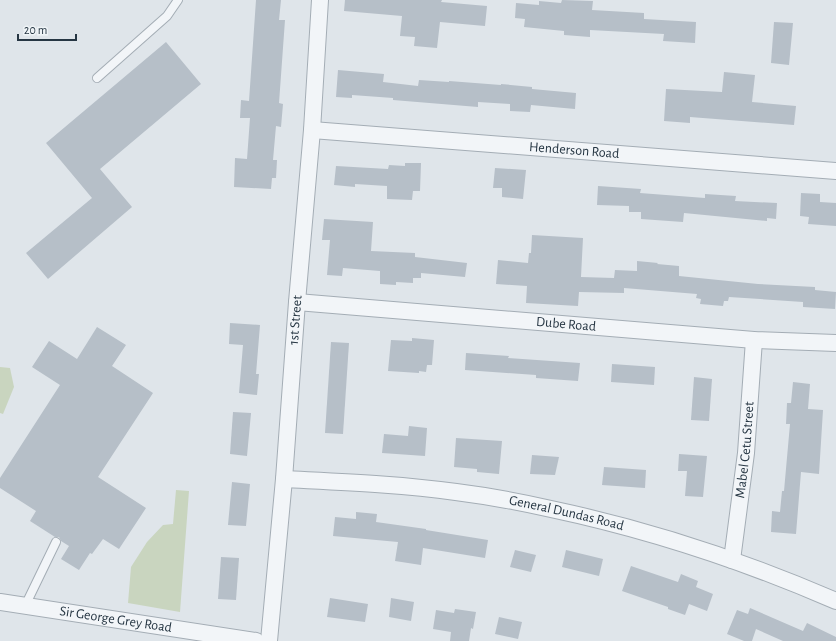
<svg xmlns="http://www.w3.org/2000/svg" width="836" height="641" viewBox="0 0 836 641" font-family="'Alegreya Sans',sans-serif">
<style>
.green{fill:#c9d5bf}
.building{fill:#b6bfc8}
.lines{fill:none;stroke-linecap:round;stroke-linejoin:round}
.lane-casing{stroke:#a4adb5;stroke-width:10}
.street-casing{stroke:#a4adb5;stroke-width:18}
.lane{stroke:#f2f5f8;stroke-width:8}
.street{stroke:#f2f5f8;stroke-width:16}
.labels{text-anchor:middle;dominant-baseline:central;stroke-width:3;stroke-linejoin:round;paint-order:stroke}
.street-label{font-size:14px;fill:#263643;stroke:#eff4f7}
</style>
<rect width="100%" height="100%" fill="#dfe5ea"/>
<g class="green">
<polygon points="0,367 10,368 14,387 3,414 0,413"/>
<polygon points="176,490 189,491 180,612 128,603 131,567 147,542 163,525 173,524"/>
</g>
<g class="building">
<polygon points="256,0 281,0 279,20 285,20 279,103 283,104 281,127 276,126 273,160 277,160 276,178 272,178 271,189 234,187 235,158 247,159 250,118 240,118 241,100 249,101"/>
<polygon points="345,0 442,0 441,2 487,6 485,26 440,22 437,48 414,46 415,37 400,36 402,16 344,11"/>
<polygon points="562,0 593,1 592,10 644,13 644,19 696,22 695,43 663,41 664,34 590,30 590,37 564,35 564,31 524,27 525,19 515,18 516,3 539,5 539,1 561,3"/>
<polygon points="774,22 793,23 789,65 771,63"/>
<polygon points="166,42 201,84 100,169 132,207 48,279 26,253 92,198 46,143"/>
<polygon points="338,70 384,74 383,82 418,86 419,80 449,82 449,81 501,85 501,84 532,87 532,89 576,93 575,109 531,105 530,112 510,111 510,104 478,102 478,107 393,100 393,98 352,95 352,98 336,97"/>
<polygon points="724,72 755,75 752,102 796,106 794,125 690,117 690,123 664,121 666,89 722,92"/>
<polygon points="405,163 421,163 420,191 413,191 412,200 387,199 387,186 355,184 355,187 334,185 336,166 388,169 389,165 405,166"/>
<polygon points="495,168 526,170 523,199 502,197 502,188 493,188"/>
<polygon points="598,186 641,189 640,193 705,198 705,194 736,196 735,201 777,203 776,219 767,218 767,221 684,213 683,222 641,219 641,212 629,212 629,206 597,205"/>
<polygon points="801,193 820,194 820,202 836,203 836,226 808,224 809,217 800,216"/>
<polygon points="324,219 373,222 371,251 415,253 415,257 467,263 465,277 421,273 421,278 413,278 413,283 396,282 396,285 380,284 380,271 343,268 342,276 327,275 330,240 322,240"/>
<polygon points="532,235 583,238 581,277 614,278 615,270 637,271 637,261 658,263 657,264 679,266 679,276 758,284 815,287 815,290 836,292 835,309 803,307 803,302 729,297 728,301 724,301 723,306 700,304 701,299 696,298 697,294 624,288 624,293 579,292 578,306 526,303 527,286 496,284 498,260 528,263 529,253 531,253"/>
<polygon points="230,323 260,325 256,374 259,374 257,395 239,393 243,345 229,344"/>
<polygon points="97,327 126,345 112,366 153,393 98,477 146,508 119,549 103,539 92,554 90,553 79,570 61,559 69,546 61,541 59,537 55,537 30,521 36,511 0,488 0,478 60,385 32,367 49,341 77,359"/>
<polygon points="412,338 434,340 432,365 427,365 426,372 419,371 419,373 388,371 391,340 412,341"/>
<polygon points="331,342 349,343 343,434 325,433"/>
<polygon points="466,353 509,356 508,358 580,363 578,381 536,378 536,375 465,370"/>
<polygon points="612,364 655,367 654,385 611,382"/>
<polygon points="694,377 712,379 709,421 691,420"/>
<polygon points="793,382 810,384 808,409 823,410 819,474 801,472 796,534 771,532 772,511 780,512 782,491 784,491 790,424 786,424 787,403 791,403"/>
<polygon points="233,412 251,413 247,456 230,454"/>
<polygon points="409,426 427,428 425,456 382,453 384,434 408,436"/>
<polygon points="456,438 502,441 499,474 477,472 477,469 454,467"/>
<polygon points="679,454 707,456 703,497 685,496 687,471 678,471"/>
<polygon points="532,455 559,457 555,475 530,474"/>
<polygon points="604,467 646,470 645,488 602,485"/>
<polygon points="232,482 250,484 246,526 228,525"/>
<polygon points="356,512 377,514 376,522 426,529 426,530 488,540 485,558 423,548 421,565 395,561 398,542 333,536 335,517 356,519"/>
<polygon points="515,550 536,555 531,572 510,567"/>
<polygon points="566,550 603,559 599,576 562,567"/>
<polygon points="221,557 239,558 236,600 218,599"/>
<polygon points="631,566 678,582 681,574 698,581 696,587 713,594 707,611 689,604 685,615 668,609 668,607 622,591"/>
<polygon points="330,598 368,604 365,622 327,617"/>
<polygon points="391,598 414,602 411,621 389,617"/>
<polygon points="750,608 803,631 807,623 836,637 836,641 783,641 756,629 752,641 744,641 727,634 737,610 748,614"/>
<polygon points="455,609 476,612 473,629 471,628 469,641 450,641 451,632 433,629 436,610 454,613"/>
<polygon points="499,617 522,622 518,639 495,634"/>
</g>
<g class="lines">
<defs>
<g id="lane">
<polyline points="97,78 167,16 178,0"/>
<polyline points="25,606 56,542"/>
</g>
<g id="street">
<path id="s1" d="M312,130L836,171"/>
<path id="s2" d="M297,302L754,340L836,343"/>
<path id="s3" d="M284,479C342,482 399,484 456,492C488,496 520,502 551,509C650,530 744,561 836,601"/>
<path id="s4" d="M732,560L746,453L754,340"/>
<path id="s5" d="M0,602L256,641"/>
<path id="s6" d="M269,641L284,479L297,302L312,130L320,0"/>
</g>
</defs>
<use href="#lane" class="lane-casing"/>
<use href="#street" class="street-casing"/>
<use href="#lane" class="lane"/>
<use href="#street" class="street"/>
</g>
<g class="labels">
<g class="street-label">
<text stroke="none"><textPath href="#s1" startOffset="263">Henderson Road</textPath></text>
<text stroke="none"><textPath href="#s6" startOffset="322">1st Street</textPath></text>
<text stroke="none"><textPath href="#s2" startOffset="270">Dube Road</textPath></text>
<text stroke="none"><textPath href="#s4" startOffset="111">Mabel Cetu Street</textPath></text>
<text stroke="none"><textPath href="#s3" startOffset="285">General Dundas Road</textPath></text>
<text stroke="none"><textPath href="#s5" startOffset="117">Sir George Grey Road</textPath></text>
</g>
</g>
<path d="M18 34v6h58v-6" fill="none" stroke="#263643" stroke-width="2"/>
<text x="24" y="34" font-size="12" fill="#263643" stroke="#eff4f7" stroke-width="3" paint-order="stroke">20 m</text>
</svg>
